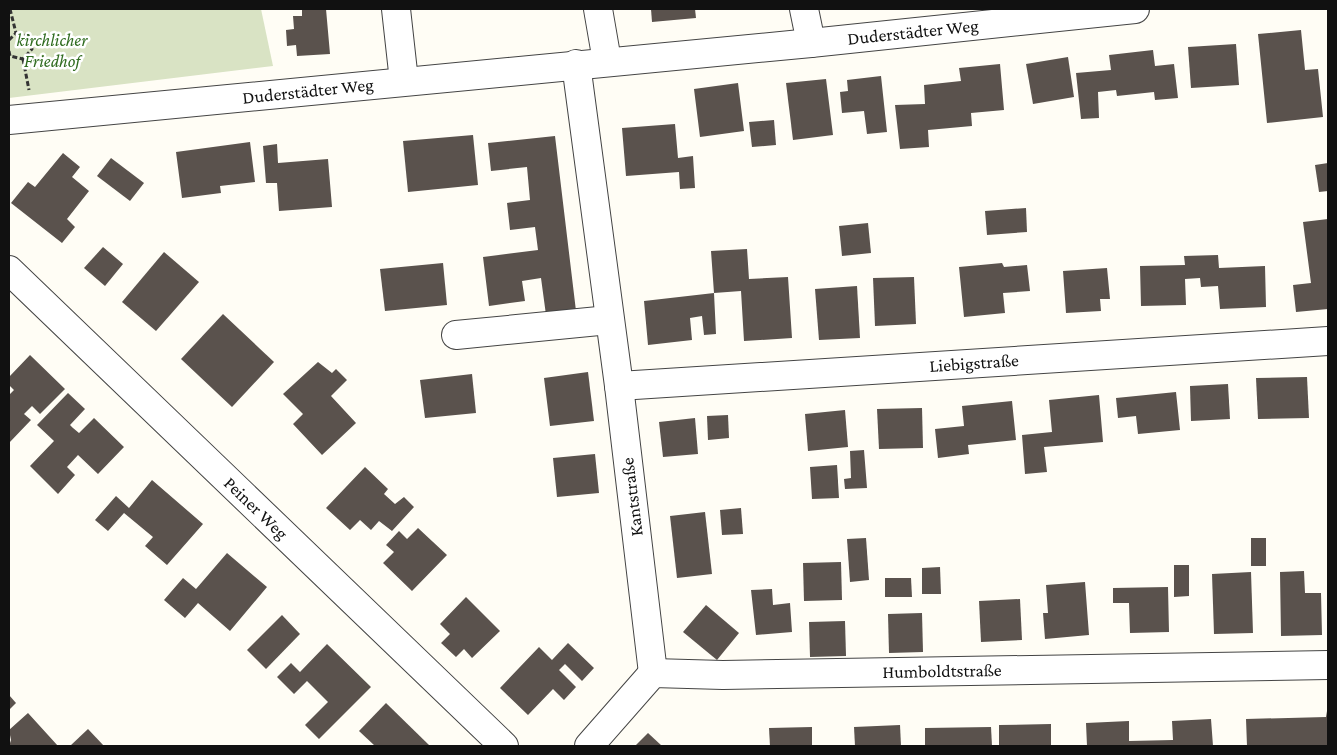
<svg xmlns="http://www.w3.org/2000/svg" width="1337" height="755" viewBox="0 0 1337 755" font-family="'Crimson Pro',serif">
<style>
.cemetery{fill:#d9e3c4}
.building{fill:#5a524d}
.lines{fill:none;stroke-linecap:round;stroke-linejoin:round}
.minor-casing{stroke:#444;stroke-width:30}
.path{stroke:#333;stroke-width:3;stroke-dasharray:5 2.5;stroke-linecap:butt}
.minor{stroke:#fff;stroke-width:28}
.labels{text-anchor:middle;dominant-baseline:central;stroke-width:5;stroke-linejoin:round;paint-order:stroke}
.street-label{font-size:18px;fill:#111;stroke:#fff}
.park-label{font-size:18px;font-style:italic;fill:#2f6b1f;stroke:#fff}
</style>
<rect width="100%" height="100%" fill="#fffdf5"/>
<polygon class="cemetery" points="9,9 261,9 273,66 9,98"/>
<g class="building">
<polygon points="302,9 326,9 330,54 297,56 296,45 287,46 286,30 294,29 293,16 302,16"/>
<polygon points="651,9 695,9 696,18 652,22"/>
<polygon points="1301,30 1305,70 1318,69 1323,117 1267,123 1258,34"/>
<polygon points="1236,44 1239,85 1191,88 1188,47"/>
<polygon points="1153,50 1155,66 1174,64 1178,98 1155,100 1154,92 1117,96 1116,90 1098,92 1099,118 1081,119 1076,73 1111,70 1109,55"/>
<polygon points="1068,57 1074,97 1033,104 1026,64"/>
<polygon points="1000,64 1004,110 971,113 972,126 928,130 929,147 900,149 895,105 925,104 924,85 961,81 959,68"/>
<polygon points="881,76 887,132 867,134 864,111 842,113 840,92 848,91 847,80"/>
<polygon points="826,79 833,135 793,140 786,83"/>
<polygon points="738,83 744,131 700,137 694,89"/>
<polygon points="774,120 776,145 752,147 749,122"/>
<polygon points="675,124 678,158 693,156 695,188 680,189 679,172 626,176 622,128"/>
<polygon points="473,135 478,185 408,192 403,141"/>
<polygon points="555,136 576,311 546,315 541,278 522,281 525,301 489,306 483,257 538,250 535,227 510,230 507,203 530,200 527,167 491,171 488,143"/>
<polygon points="250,142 255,182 220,186 221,193 182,198 176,152"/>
<polygon points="277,144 278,163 328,159 332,207 279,211 277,183 266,183 263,146"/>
<polygon points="63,153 80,167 72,177 89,191 67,219 75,227 62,243 11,203 28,182 35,187"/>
<polygon points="111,158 144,183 130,201 97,176"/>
<polygon points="1328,163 1328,191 1319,192 1315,165"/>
<polygon points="1026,208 1027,232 987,235 985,211"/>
<polygon points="1328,219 1328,309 1296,312 1293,285 1311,283 1303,222"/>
<polygon points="868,223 871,253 842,256 839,226"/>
<polygon points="103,247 123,264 105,286 84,268"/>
<polygon points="747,249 749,279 788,277 792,338 744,341 741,291 714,293 711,251"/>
<polygon points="164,252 199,282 156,331 122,302"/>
<polygon points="1218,255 1219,268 1265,266 1266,307 1220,309 1218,286 1201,287 1200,278 1185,279 1186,305 1141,306 1140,266 1185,265 1184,256"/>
<polygon points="443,263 447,305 385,311 380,269"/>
<polygon points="1002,263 1004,267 1027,265 1030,291 1003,293 1005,313 964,317 959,267"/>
<polygon points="1107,268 1110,299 1100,299 1101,311 1066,313 1063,271"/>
<polygon points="914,277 916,324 875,326 873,278"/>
<polygon points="857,286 860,338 819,340 815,289"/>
<polygon points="714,293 716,334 704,335 702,316 690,318 692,340 648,345 644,301"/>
<polygon points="223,314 274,362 232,407 181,359"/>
<polygon points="30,355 65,389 40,414 32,406 24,414 31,420 9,443 9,395 14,390 9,385 9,377"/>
<polygon points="318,362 332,373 336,369 347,380 331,396 356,423 322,455 293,424 303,414 283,394"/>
<polygon points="588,372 594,421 550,426 544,378"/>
<polygon points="472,374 476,413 425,418 420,380"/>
<polygon points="1307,377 1309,418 1258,419 1256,378"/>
<polygon points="1228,384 1230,419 1191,421 1190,386"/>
<polygon points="1176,392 1180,430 1138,434 1136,416 1118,418 1116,398"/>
<polygon points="68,393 85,409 70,425 73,428 79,433 94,418 124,447 98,474 78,455 67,467 75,475 58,494 30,466 54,441 37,425"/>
<polygon points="1099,395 1103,442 1044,447 1047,472 1025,474 1022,435 1052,432 1049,400"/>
<polygon points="1012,401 1016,440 968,445 969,454 938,458 935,429 964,426 962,406"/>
<polygon points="922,408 923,448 879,449 877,409"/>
<polygon points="845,410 848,447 808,451 805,414"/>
<polygon points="728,415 729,438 708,440 707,416"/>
<polygon points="695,418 698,454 663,457 659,422"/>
<polygon points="864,450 867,488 845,489 844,479 851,478 850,451"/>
<polygon points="595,454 599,493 557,497 553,458"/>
<polygon points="837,465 839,498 812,499 810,467"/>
<polygon points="365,467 388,489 384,494 395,504 404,497 414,507 392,531 379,521 371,530 360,520 350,530 326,508"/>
<polygon points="152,480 203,524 167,565 145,546 153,537 124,513 108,531 95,520 116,496 129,508"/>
<polygon points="741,508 743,534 722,535 720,510"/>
<polygon points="705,512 712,574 677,578 670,516"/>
<polygon points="418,528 447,555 412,591 383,563 394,552 386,545 399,531 407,539"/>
<polygon points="866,538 869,580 850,582 847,539"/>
<rect x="1251" y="538" width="15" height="28"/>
<polygon points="227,553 267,587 230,631 198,603 185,618 164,600 183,578 196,589"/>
<polygon points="841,562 842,600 804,601 803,563"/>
<polygon points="1174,565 1189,565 1189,596 1174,597"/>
<polygon points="940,567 941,594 922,594 922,568"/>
<polygon points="1304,571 1305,593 1321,593 1322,635 1281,636 1280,572"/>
<polygon points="1251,572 1253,633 1214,634 1212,574"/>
<polygon points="885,578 911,578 912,597 885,597"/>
<polygon points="1085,582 1089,635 1045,639 1043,613 1048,613 1046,585"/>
<polygon points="1168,587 1169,632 1130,633 1129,603 1113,603 1113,588"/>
<polygon points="772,589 773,605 790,603 792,632 756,635 751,590"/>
<polygon points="466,597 500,631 472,658 464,649 456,657 441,643 450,634 440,624"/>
<polygon points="1020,599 1022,640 981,642 979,601"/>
<polygon points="706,605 739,633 717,660 683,632"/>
<polygon points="922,613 923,652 889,653 888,614"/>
<polygon points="282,615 300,634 266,669 247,650"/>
<polygon points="845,621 846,656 810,657 809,622"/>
<polygon points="568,643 594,668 582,681 565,664 559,670 576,687 564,700 553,689 528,715 500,688 539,647 552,660"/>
<polygon points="327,644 371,687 319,739 305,725 328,702 307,681 294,694 277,677 291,663 300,672"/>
<polygon points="9,695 16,703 9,710"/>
<polygon points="386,703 430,746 375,746 359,731"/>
<polygon points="1327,711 1328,746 1247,746 1246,719 1326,717"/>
<polygon points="28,713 58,746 9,746 11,740 9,730"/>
<polygon points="1211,719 1213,746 1087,746 1086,723 1129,721 1129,741 1173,740 1172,721"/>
<polygon points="1051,724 1051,746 999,746 999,725"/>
<polygon points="900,725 901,746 855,746 854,727"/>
<polygon points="812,727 812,746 770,746 769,728"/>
<polygon points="991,727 992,746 925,746 925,728"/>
<polygon points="88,729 104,746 70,746"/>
<polygon points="648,733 662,746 635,746"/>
</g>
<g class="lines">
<defs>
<g id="minor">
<polyline points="396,9 404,81"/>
<polyline points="598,9 607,61"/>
<polyline points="804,9 811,43"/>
<polyline points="576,64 619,386 653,673"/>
<polyline points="9,120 811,43 1135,9"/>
<polyline points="9,270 504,746"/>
<polyline points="456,335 609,320"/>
<polyline points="619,386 1328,341"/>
<polyline points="589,746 653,673 723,675 1328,665"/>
</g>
</defs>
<use href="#minor" class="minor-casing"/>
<g class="path">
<polyline points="10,9 16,33"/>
<polyline points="9,40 16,33"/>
<polyline points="9,51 10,56 23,59 32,49 29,36 16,33"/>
<polyline points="23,59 29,90"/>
</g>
<use href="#minor" class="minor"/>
</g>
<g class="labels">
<g class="street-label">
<text transform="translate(913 32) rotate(-6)">Duderstädter Weg</text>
<text transform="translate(308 91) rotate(-6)">Duderstädter Weg</text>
<text transform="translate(974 363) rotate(-4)">Liebigstraße</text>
<text transform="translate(632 497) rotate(-97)">Kantstraße</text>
<text transform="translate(256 508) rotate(44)">Peiner Weg</text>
<text transform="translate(942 671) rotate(-1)">Humboldtstraße</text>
</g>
<g class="park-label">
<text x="52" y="40">kirchlicher<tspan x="52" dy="21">Friedhof</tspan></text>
</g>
</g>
<rect width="1337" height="755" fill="none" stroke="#111111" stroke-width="20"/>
</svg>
